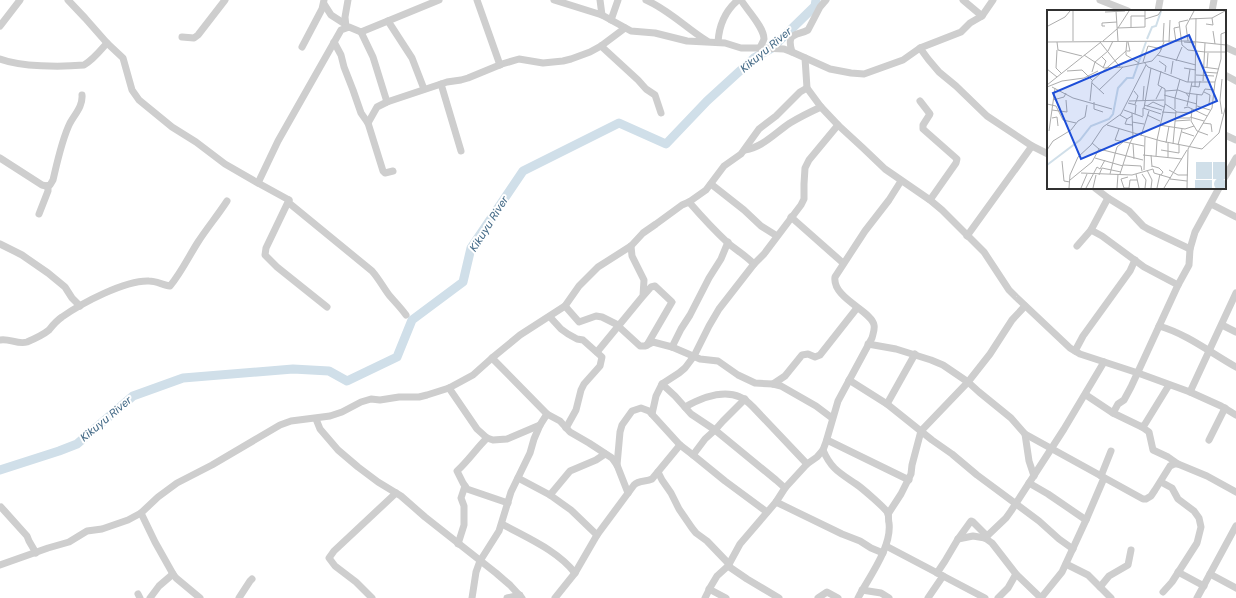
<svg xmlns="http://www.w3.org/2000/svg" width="1236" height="598" viewBox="0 0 1236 598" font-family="Rubik,sans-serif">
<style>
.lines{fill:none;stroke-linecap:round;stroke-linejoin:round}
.river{stroke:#d0dfe9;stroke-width:9}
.minor{stroke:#cecece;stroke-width:7}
.labels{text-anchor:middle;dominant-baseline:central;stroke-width:4;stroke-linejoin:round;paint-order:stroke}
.water-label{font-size:11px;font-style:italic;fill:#496e8a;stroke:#fff}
.inset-river{fill:none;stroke:#d0dfe9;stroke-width:2}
.inset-road{fill:none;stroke:#adadad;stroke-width:1}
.view{fill:#1d4ed8;fill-opacity:0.15;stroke:#1d4ed8;stroke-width:2}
.inset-edge{fill:none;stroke:#313131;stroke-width:2}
</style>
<rect width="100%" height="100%" fill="#fff"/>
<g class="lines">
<polyline class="river" points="0,470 59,451 77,444 133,396 183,378 293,369 329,371 347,381 397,357 412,320 463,282 471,248 523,171 619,123 666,144 707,101 754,58 772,48 815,6 816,0"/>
<g class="minor">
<path d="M68,0L85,18L107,43L123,58L132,90L139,100L172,127L196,142L225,164L258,183L289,200V203L372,271C379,279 383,287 389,295C395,302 401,308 406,315"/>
<polyline points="477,0 500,65"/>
<polyline points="554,0 602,15 631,31 655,33 687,41 725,43 741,48 760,48 784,49 792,52 830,69 851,73 864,74 903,60 920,48 961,32 970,23 982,16 993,0"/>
<polyline points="600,0 602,15"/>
<path d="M646,0C669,10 686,28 707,41"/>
<path d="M741,0C747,10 764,27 764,39C763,42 761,45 760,48"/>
<polyline points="963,0 982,16"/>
<polyline points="1100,0 1128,11"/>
<polyline points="324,4 331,15 345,24"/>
<polyline points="1158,11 1160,0"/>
<polyline points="1212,11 1214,0"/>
<polyline points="611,20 618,0"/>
<polyline points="388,21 412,58 424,89"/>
<polyline points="0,26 20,0"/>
<polyline points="346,27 345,17 348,0"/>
<polyline points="361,32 373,57 387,102"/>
<polyline points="182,37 194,38 198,35 225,0"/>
<polyline points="334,42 341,55 344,67 353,90 361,113 368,123 383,171 385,173 393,171"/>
<path d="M718,42C719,26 725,11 738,0"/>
<polyline points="601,46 638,80 646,89 655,95 661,113"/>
<polyline points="302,47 322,9 324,0"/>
<polyline points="1225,47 1236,52"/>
<polyline points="920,48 928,59 939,72 956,86 987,116 1032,146 1048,154"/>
<path d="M792,52C786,32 796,36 808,30L820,7L826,0"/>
<polyline points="805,58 807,88 821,107 838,125 863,148 885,169 930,200 942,210 984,252 1009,290 1016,297 1070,348 1080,354 1138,373 1190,392 1221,406 1236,415"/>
<path d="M0,59C21,67 61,67 84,65C93,60 100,51 107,43"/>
<polyline points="1225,75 1236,81"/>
<polyline points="441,84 461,151"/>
<polyline points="920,101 930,114 923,125 923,129 957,159 956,163 930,200"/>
<polyline points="368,123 377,107 387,102 447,82 461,80 468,78 502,64 519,59 543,63 563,61 571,59 590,52 601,46 625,28"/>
<polyline points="1225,135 1236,140"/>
<path d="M745,150C763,147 775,133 790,123C800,117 810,112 821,107"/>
<path d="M0,158L42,185L46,186L50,185L53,180C57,163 62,139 70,123C75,114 83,106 82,95"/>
<polyline points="1225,177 1236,158"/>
<polyline points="258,183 278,141 341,30 349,27 361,32 439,0"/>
<polyline points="711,184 744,210 761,226 777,236"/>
<polyline points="1095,188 1108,198 1129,211 1143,226 1148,229 1190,249"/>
<polyline points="289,200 266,248 265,255 277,267 327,307"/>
<path d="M689,202C702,217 715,231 729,244C738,251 746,256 754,264"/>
<polyline points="1211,204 1236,217"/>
<polyline points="39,214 48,191 48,186"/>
<polyline points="791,217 843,263"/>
<polyline points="1091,230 1102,236 1144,267 1178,285"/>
<polyline points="967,236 1032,146"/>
<polyline points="0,244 22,255 48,273 65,287 72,298 80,306"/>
<polyline points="1077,246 1091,230 1108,198"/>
<polyline points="644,295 651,287 655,286 672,302 647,345"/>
<polyline points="565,306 579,322 596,316 602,317 616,324 640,346 645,346 653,342 672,347 700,359 718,361 738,375 755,383 773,384 781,386 816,406 832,418"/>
<polyline points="550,317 561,329 568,334 577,339 583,340 602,357 600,366 584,384 581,390 576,410 566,428"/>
<polyline points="1222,325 1236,332"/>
<path d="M1159,326C1187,334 1211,353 1236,367"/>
<path d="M0,340C9,338 18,345 27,342C34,339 43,335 49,330C53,325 56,321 62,317C82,303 125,280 149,281C156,281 163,285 170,286C181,273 189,256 198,242C207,228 218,215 227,201"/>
<polyline points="868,344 896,349 931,360 943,365 968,382 979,392 1011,418 1025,434 1029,461 1034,476"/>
<polyline points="672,347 681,329 690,315 709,278 721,259 728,242"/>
<polyline points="1075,351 1083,336 1130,271 1135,260"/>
<polyline points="597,352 643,296 644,280 632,256 631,246"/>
<polyline points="492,358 547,414 560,421 570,432 589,443 612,458 617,465 628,493"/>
<polyline points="849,380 887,404 932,440 952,454 977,475 1039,521 1059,539 1073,549"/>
<polyline points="662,384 675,396 691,414 715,430 776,480 785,488"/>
<polyline points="773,384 785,376 802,355 808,354 815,357 820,355 857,308"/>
<polyline points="449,388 477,429 487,438 493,440 507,439 540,425"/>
<polyline points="1190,392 1236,293"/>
<polyline points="1086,395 1113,413 1142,427 1145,424 1169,385"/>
<polyline points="887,404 915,354"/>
<path d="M685,407C701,398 722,389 740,397C745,399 749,403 753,407L807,464"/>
<polyline points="1113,413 1118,404 1124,400 1131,387 1178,285 1189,265 1190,249 1195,232 1219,188"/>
<polyline points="652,414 656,396 662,384 679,373 685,368 694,356 709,326 719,309 754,264 764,254 801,205 804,199 804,184 805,168 809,160 838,125"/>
<polyline points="316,419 320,429 338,450 358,467 378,482 401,496 425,517 496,573 510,585 522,598"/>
<polyline points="1142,427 1149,432 1153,450 1168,457 1178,464"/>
<polyline points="1025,434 1143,499 1146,499 1151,496 1155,490 1170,466 1174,464 1178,464 1207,476 1236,492"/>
<path d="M487,438C476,449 468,461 457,471L463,483L467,489L508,503"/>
<polyline points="827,440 909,480"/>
<polyline points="1209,440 1225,408"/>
<path d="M823,450C831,469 840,473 856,484C862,488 885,508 888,513C889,516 888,520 889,523C892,547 869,577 858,598"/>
<polyline points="693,455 705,439 715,430 723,421 745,399"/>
<polyline points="617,465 620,432 622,425 632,411 641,408 649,411 680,445 693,455 725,481 767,512"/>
<polyline points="658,472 662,480 671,493 679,509 692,528 696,533 707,541 729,564"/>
<polyline points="1101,476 1111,451"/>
<polyline points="518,478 550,495 571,510 597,535"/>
<polyline points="1161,482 1172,488 1178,499 1194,511 1199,518 1201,527 1197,543 1172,582 1163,592"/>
<polyline points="1029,483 1048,494 1086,520"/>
<polyline points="550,495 570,471 596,460 605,454"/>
<polyline points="776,502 842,534 860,541 871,548 883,553"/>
<polyline points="1,507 27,536 29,541 36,553"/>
<polyline points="141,513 155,542 173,574 176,578 200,598"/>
<polyline points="888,514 901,494 911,474 912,465 921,431 968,382 990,354 1012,320 1025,306"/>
<path d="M502,524C527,538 557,550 575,573"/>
<polyline points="985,538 1006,518 1011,511 1064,429 1104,362"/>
<polyline points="958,539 973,536 985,538 992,543 1016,574 1041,598"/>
<polyline points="458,544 464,525 464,506 461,498 465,486"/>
<polyline points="886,546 985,598"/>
<polyline points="1066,564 1088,575 1111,598"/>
<polyline points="0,565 48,548 69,542 87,531 102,529 128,520 141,513 158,497 177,483 212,465 280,425 291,421 330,416 342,412 361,402 371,399 380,400 399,397 419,397 427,395 449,388 473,375 492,358 520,335 565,306 579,286 598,267 631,246 643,233 656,224 682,205 689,202 706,190 724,166 741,154 759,129 776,116 800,92 807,88"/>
<polyline points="728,566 747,579 779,598"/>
<polyline points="1178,572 1204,586"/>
<polyline points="937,573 945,561 958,539 971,521 973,522 987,536"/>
<polyline points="1210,574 1236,588"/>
<polyline points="1100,587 1109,576 1128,565 1131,550"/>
<polyline points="709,589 726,598"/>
<polyline points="862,590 881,593 889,598"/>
<polyline points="138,594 140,598"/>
<polyline points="150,598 159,586 173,574"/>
<polyline points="239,598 250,581 252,579"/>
<polyline points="372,598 356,582 335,566 329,558 334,551 396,493"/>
<polyline points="472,598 476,572 480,561 499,531 511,492 530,453 534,439 540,425 547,414"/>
<polyline points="507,598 520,595"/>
<path d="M555,598L575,573L597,535L634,485C639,480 646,482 652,479L680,445"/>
<path d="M705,598L711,586L717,576L728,566L740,544L776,502L785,488L807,464L817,457L823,450L826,442L838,401L872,338C873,334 875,329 874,325C872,311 832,298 835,277L865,231L889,200L901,181"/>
<polyline points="818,598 827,592 838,598"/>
<polyline points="928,598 943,576"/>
<polyline points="998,598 1008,588 1016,574"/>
<polyline points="1041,598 1062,572 1086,520 1104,478"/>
<polyline points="1197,598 1236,526"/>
</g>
</g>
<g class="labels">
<g class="water-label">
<text transform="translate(766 50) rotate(-40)">Kikuyu River</text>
<text transform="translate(489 224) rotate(-58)">Kikuyu River</text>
<text transform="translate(106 419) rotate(-40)">Kikuyu River</text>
</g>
</g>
<g transform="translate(1047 10)">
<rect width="179" height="179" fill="#fff"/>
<path d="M149,152H165V169H149ZM166,152H179V169H166ZM167 174a6 6 0 1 1 12 0a6 6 0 1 1-12 0ZM148,170H165V178H148Z" fill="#d0dfe9"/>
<path class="inset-river" d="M100,29L105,17L109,16L114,1M0,155L33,130L44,116L62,109L66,104L71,78L80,68H86L99,32"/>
<path class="inset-road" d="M26,1V31M69,1L71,31M58,2L78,1M0,3V32M98,9L111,5L114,1M142,9L165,8L178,1M141,10L132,12L135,35L141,40L158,42M159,14L166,15L165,8M1,16L18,7L23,1M58,16H55V13L70,12M70,18L98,17V1M71,18L82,1M84,18V6H98M166,21L168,34M56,31L70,19M141,31L179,35M0,32L141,31L139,16L147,1M10,32L11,40L35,46M53,32L73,57M116,32L117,13M122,32L123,10M129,32L127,18L132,17M137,32L149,33M10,40L9,58L15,64M79,41H83L81,32M79,42V45L92,53M158,42H179M37,45L57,58L77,57L105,51L113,42L117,32M110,45L149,55M55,47L59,51L56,58M112,51L119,56L118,62M129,51L135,37M96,52L101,36L115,39M97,52L101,57L140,72H168L165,98L141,139L140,178M156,57L171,59M160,57L161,43M137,58L149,60M0,59L10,67M20,61L35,60L45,70M45,62L48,52L61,41L66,31M156,62L170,63M124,64L126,51M149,65L167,66M175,69L173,90L175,104M156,71L158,33M141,72L143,59M168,72L174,49V24L179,22M45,73L57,84M0,75L54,32M144,76L152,77L153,71M0,77L15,71L37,68L51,61M5,77L26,88L65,99M148,77L149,8M52,80L76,57M87,81L91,86L88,94M118,81L131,80L139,83L142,87M157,82L163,85L162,94M139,83L155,85L158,79L167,80M117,85L150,94M109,89L115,77M6,90L17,87L19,83M96,90L97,76M43,91L45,71L79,41L80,31M82,91L117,90M47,92V99L56,102M81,93L89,95L88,104M0,94L9,96L16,110L29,113M118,94L129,101L126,134M97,95L115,100M100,96L106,92L117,97M140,96L145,72M150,96L163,100M97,98L104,58M137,98L141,97L160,106M128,99V88L133,69M145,99L144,111L150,121L161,125M5,100L20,102L19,90M77,100L96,107M149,101L150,84M115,102L129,103M129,102L144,103M73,105L80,109L85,106M100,105L113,111M96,106V98L114,104M143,107L157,111M5,108L10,107L11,116M129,108H143M80,109L78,114L85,115M128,111L143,110M85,112L97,114M156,113L164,114L165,122M60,115L114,131L155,139L172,123L179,95M112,115L138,119L147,116M72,119L68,130L97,136M2,121L8,78M135,122L147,126M94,126L102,101M110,130L118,94V79L111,75L114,61M45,133L52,139L96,150M83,133L86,127L85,103M119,133L122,116M86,134L87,149M131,135L135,119M0,140L6,131L24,120L31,111L38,107L40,95M114,140L132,143V135M68,144L70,137L76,132M96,145L135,149M104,145L105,157M109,146L110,130M121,147V133M48,148L76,156M15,151L17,171L23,172M76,155L94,156L95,161M105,156L112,158L116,162L114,165M97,160L98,127M100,160L105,170L104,178M122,160L131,165H141M34,163L85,165L106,159L107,163L124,168M63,164L68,144M73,164L83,133M89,164L92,178M95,164L99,170L98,178M52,165L55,158L74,162M81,167L74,169L77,178H82M123,169L140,171M23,170L45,152L52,139M22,178L23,165L31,147L44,135L56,117L74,104L99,55M34,178L40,164M39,178L50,157L53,159L58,150M46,178L49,165M70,178L71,164M82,178L83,170H90M110,178L113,164M117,178L140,140"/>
<path class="view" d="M142,25L170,91L34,149L6,83Z"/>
<rect width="179" height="179" class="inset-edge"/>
</g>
</svg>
